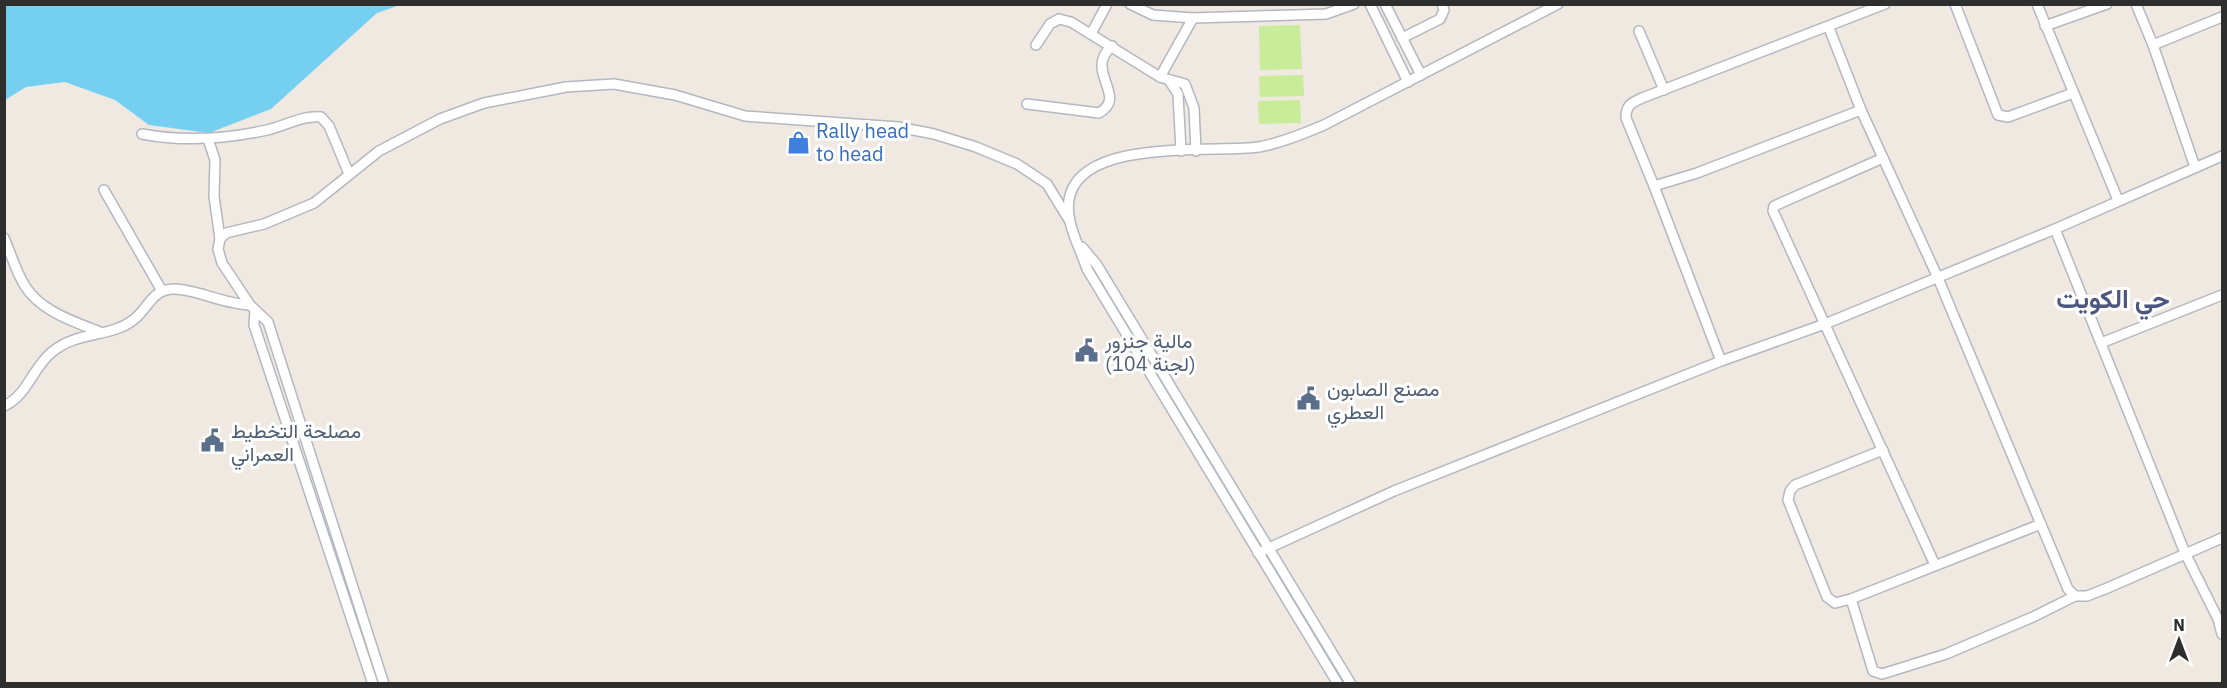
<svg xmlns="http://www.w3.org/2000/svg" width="2227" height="688" viewBox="0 0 2227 688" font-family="'IBM Plex Sans',Vazirmatn,sans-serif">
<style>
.pitch{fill:#c9ec9a}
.water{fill:#75cff0}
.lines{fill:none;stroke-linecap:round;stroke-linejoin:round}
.minor-casing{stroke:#b4b7c1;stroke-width:12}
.minor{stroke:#fff;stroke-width:9}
.labels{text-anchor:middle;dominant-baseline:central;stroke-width:6;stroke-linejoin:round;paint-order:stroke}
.shop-label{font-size:20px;fill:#366cbe;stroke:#fff;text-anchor:start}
.service-label{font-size:20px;fill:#4e5e75;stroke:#fff;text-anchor:start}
.district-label{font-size:26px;font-weight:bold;fill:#4d5680;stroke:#fff}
</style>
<rect width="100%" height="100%" fill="#efe9e1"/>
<g class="pitch">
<polygon points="1300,25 1302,69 1260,70 1259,26"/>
<polygon points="1303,75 1304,96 1260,97 1259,76"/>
<polygon points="1300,100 1301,123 1259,124 1258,101"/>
</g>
<polygon class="water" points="4,5 5,4 400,5 377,13 271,109 209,133 149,125 115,100 65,82 26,87 5,100"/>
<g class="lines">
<defs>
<g id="minor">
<polyline points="1130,4 1153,15 1193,18 1326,14 1354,4"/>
<polyline points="1370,4 1408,82"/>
<polyline points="1385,4 1421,75"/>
<polyline points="1955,4 1998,115 2008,117 2073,93"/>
<polyline points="2037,4 2118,200"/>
<polyline points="2136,4 2153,45 2222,17"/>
<polyline points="2045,26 2107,4"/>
<polyline points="1829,28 1861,110 1938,278 2068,589 2075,596"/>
<polyline points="1639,31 1664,90"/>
<polyline points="1091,34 1107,4"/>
<polyline points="1402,38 1440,19 1444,10 1442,4"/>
<polyline points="1036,45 1050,24 1059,19 1071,22 1160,77 1185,84 1194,108 1196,151"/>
<polyline points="2153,45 2195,167"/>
<polyline points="1160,77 1193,18"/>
<polyline points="1169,80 1178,94 1181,151"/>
<path d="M1027,104L1099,113C1129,96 1083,71 1112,46"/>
<path d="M1861,110L1697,173L1654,186L1626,118C1626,105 1631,103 1642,98L1885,4"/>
<path d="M142,134C184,142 226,139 267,130C285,126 303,115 321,117L329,126L349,174"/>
<polyline points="208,139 215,160 214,196 220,239"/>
<polyline points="1883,158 1774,206 1773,211 1935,565"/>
<polyline points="1654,186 1721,361"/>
<polyline points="104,190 162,291"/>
<polyline points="2055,229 2185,553 2218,619 2222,634"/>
<path d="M4,238C11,254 16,272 25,286C40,311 75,322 100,332"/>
<polyline points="1082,247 1097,265 1351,684"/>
<polyline points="255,310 254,325 373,684"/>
<polyline points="2101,343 2222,295"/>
<path d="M4,406C27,396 33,367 52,352C77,331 108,338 132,321C148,310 151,289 174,289C196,289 223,304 250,305"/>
<polyline points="1883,450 1795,485 1790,491 1788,500 1827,597 1835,603 1851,599 1873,671 1882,674 1946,654 2033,617 2075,596 2087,596 2105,589 2222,538"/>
<polyline points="1258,553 1394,491 1721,361 1825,324 2055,229 2222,156"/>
<polyline points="1851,599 2041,524"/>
<polyline points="384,684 268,322 250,305 222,263 218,249 220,239 226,233 264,224 314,203 379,151 440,119 484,103 566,87 614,84 675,95 745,116 898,127 934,134 976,147 1017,164 1047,184 1069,220"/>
<path d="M1338,684L1087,269C1080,247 1063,220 1070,195C1086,138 1213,153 1259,147C1281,143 1303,134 1324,125L1558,4"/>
</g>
</defs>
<use href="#minor" class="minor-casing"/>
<use href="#minor" class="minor"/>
</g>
<defs>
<symbol id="shop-bare" viewBox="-9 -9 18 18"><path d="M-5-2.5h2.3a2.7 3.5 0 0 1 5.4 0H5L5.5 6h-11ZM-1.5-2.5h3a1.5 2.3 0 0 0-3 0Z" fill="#3f7fe0" stroke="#fff" stroke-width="2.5" paint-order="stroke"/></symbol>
<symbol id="civic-bare" viewBox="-9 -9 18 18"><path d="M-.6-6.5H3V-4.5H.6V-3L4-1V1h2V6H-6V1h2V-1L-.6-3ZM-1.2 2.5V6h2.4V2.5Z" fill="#5c6f8a" stroke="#fff" stroke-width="2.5" paint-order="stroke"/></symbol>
</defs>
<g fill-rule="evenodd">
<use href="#shop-bare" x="782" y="126" width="33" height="33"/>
<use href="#civic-bare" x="1070" y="334" width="33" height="33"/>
<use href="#civic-bare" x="1292" y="382" width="33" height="33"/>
<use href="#civic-bare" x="196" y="424" width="33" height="33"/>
</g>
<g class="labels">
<g class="shop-label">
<text x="816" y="130">Rally head<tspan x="816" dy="23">to head</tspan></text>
</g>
<g class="service-label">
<text x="1105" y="340">مالية جنزور<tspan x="1105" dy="23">(لجنة 104)</tspan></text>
<text x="1327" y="388">مصنع الصابون<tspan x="1327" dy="23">العطري</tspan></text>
<text x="231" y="430">مصلحة التخطيط<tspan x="231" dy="23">العمراني</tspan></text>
</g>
<g class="district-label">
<text x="2113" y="298">حي الكويت</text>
</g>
</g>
<rect width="2227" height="688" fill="none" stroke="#2e2e2e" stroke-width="12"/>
<g transform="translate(2179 640)" stroke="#ffffff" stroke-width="4.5" paint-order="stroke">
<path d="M0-4.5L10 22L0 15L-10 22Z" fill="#2e2e2e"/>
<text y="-9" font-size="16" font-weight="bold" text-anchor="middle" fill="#2e2e2e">N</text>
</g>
</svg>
